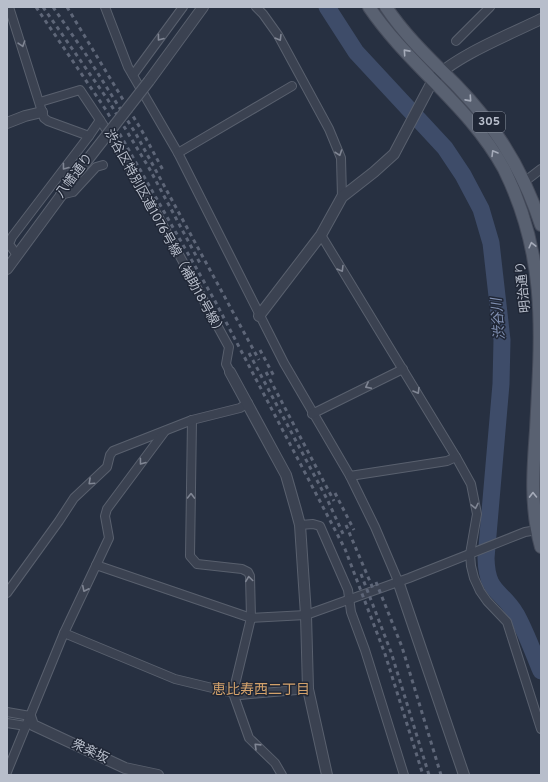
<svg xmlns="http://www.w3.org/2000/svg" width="548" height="782" viewBox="0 0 548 782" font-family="Overpass,'Noto Sans JP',sans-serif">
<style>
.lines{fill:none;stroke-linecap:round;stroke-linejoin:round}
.river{stroke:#3e4c69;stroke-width:17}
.minor-casing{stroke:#59606e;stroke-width:10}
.tertiary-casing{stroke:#59606e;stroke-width:12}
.primary-casing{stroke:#454b5a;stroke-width:14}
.minor{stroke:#3b4251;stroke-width:8}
.tertiary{stroke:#3b4251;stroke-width:10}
.primary{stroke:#596171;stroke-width:12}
.rail{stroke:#5e6678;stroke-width:3;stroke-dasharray:4 4;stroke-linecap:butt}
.tertiary-bridge-casing{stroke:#59606e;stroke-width:12;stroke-linecap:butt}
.tertiary-bridge{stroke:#3b4251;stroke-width:10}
.oneway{stroke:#808694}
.oneway2{stroke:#a5abb9}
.labels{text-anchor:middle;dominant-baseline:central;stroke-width:3;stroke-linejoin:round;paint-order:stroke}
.shield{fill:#202736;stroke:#8a919e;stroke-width:1}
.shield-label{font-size:12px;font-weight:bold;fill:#b8becb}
.street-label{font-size:13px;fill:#b8becb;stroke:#202736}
.water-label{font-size:14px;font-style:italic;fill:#8190b2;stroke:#202736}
.neighbourhood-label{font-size:14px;fill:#d3a26b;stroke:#202736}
</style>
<rect width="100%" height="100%" fill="#273041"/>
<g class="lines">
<path class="river" d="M327,7L356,52L445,148L463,175L481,209L491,243L502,340L501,384L486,558C487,594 501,589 516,614C526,632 533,652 541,671"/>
<defs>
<g id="minor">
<path d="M9,7L44,118L48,121L89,136L100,120C148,192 187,271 229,347L226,364L230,372"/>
<polyline points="105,7 128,67 178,153 284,363 350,476 375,527 398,581"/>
<polyline points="256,7 263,14 278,35 329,129 341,158 342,197"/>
<polyline points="456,41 490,7"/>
<polyline points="133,75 183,7"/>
<polyline points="40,102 80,90 100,120"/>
<polyline points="178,153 292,86"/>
<polyline points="524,182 541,169"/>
<polyline points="60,195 73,192 96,167 103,165"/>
<polyline points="321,235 456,457 471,484 477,514 470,554 471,566 474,578 480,591 487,601 507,622 541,729"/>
<polyline points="17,255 9,244 12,237 89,136"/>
<polyline points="312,414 403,369"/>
<polyline points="192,420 190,556 197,564 242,569 248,572 250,576 251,618 233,693 249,738 275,763 282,775"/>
<polyline points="350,476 447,461 456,457"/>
<polyline points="300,525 313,524 320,526 348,590 351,612 365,650 404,775"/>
<polyline points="96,565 251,618 306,615 409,578 525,532 537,530"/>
<polyline points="7,593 59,521 74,498 107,467 110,455 113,451 192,420 240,408 248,403"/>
<polyline points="64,633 175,679 233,693 240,695 308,689"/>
<polyline points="7,712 30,716"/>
<polyline points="7,723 26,726"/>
<polyline points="7,772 64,633 109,538 105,516 107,509 165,431"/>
</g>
<g id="tertiary">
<polyline points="149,81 203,7"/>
<polyline points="7,123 25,116 42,112"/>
<polyline points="7,269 82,167"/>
<path d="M259,316L321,235L342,197L374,172L394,154L433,80C455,56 511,34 541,19"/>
<polyline points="230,372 286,475 296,510 300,525 306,615 308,689 327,775"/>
<polyline points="398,581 464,775"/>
<polyline points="30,716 33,725 125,768 158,775"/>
</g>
<g id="primary">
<path d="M369,7C409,66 470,106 504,169C548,258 541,334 536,430C533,469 530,508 541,547"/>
<path d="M386,7C406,37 432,61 457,86C496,126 524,172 541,225"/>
</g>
</defs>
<use href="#minor" class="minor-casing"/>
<use href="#tertiary" class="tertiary-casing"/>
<use href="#primary" class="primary-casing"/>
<use href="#minor" class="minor"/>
<use href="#tertiary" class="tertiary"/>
<use href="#primary" class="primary"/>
<g class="rail">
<polyline points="36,7 106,110 215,301 345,549 385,654 423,775"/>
<polyline points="43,7 108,100 149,168 201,265"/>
<polyline points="53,7 87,56 136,134 259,360"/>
<polyline points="67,7 142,131 164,172"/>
<polyline points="260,350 275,378"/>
<polyline points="249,353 328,501 344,536"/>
<polyline points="266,372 334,501"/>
<polyline points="335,493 354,530"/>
<polyline points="346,525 374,591"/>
<polyline points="361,574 391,652 429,775"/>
<polyline points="376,582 402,647 441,775"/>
</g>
<defs>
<polyline id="tertiary-bridge" points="82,167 149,81"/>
</defs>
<use href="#tertiary-bridge" class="tertiary-bridge-casing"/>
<use href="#tertiary-bridge" class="tertiary-bridge"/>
</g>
<defs><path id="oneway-chevron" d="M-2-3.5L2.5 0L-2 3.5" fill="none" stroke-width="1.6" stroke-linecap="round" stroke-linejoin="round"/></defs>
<g class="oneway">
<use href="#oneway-chevron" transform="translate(160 38) rotate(127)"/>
<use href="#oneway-chevron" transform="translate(279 38) rotate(59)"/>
<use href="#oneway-chevron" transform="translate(22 44) rotate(72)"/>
<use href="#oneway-chevron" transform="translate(339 153) rotate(71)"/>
<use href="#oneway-chevron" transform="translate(65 167) rotate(127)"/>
<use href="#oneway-chevron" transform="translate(341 269) rotate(59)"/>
<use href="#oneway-chevron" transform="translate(368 386) rotate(153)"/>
<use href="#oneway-chevron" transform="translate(417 391) rotate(59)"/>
<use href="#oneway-chevron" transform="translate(142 462) rotate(127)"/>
<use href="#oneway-chevron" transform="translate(91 482) rotate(137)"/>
<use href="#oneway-chevron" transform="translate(191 496) rotate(-89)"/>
<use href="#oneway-chevron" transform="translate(475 506) rotate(78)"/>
<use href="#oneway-chevron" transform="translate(249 579) rotate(-98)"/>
<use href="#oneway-chevron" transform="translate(85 589) rotate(116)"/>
<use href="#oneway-chevron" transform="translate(257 746) rotate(-136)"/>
</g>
<g class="oneway2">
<use href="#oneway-chevron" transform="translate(406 52) rotate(-132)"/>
<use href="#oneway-chevron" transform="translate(469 99) rotate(48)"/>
<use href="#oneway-chevron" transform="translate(494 153) rotate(-121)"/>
<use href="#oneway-chevron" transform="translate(532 245) rotate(-104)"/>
<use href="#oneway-chevron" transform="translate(533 495) rotate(-91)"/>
</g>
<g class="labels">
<rect class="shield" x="473" y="112" width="32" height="20" rx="3"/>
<g class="shield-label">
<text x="489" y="122">305</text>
</g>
<g class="street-label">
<text transform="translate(75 176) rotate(-53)">八幡通り</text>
<text transform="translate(164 233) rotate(61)">渋谷区特別区道1076号線（補助18号線）</text>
<text transform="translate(524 287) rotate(-96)">明治通り</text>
<text transform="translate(90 752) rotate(25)">衆楽坂</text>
</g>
<g class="water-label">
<text transform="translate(499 319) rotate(-95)">渋谷川</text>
</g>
<g class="neighbourhood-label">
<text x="261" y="690">恵比寿西二丁目</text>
</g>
</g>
<rect width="548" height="782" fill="none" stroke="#b8becb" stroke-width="16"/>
</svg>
